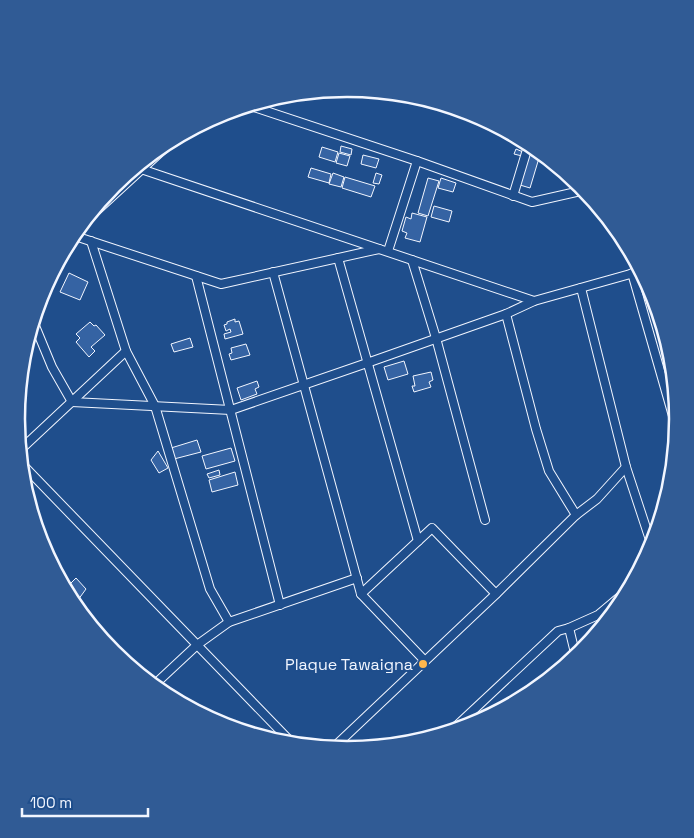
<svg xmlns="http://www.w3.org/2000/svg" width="694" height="838" viewBox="0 0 694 838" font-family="'Space Grotesk',sans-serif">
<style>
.building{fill:#3563a3;stroke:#f2f6ff}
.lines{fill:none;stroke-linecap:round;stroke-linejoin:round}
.street-casing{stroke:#f2f6ff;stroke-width:10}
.street{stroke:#1f4e8c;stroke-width:8}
.poi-dot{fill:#ffb74d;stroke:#1f4e8c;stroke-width:2}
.labels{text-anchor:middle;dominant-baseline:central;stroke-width:4;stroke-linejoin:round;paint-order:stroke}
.poi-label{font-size:16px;fill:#f2f6ff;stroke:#1f4e8c;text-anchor:end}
.rim{fill:none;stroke:#f2f6ff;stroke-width:2.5}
</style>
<rect width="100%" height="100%" fill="#1f4e8c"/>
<g class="building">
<polygon points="341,146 352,149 351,155 340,152"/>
<polygon points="322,147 338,152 335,162 319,157"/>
<polygon points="516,149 523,152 522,156 514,154"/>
<polygon points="339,153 350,156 347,166 336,163"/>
<polygon points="363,155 379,159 376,168 361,164"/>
<polygon points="529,155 539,158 530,188 520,185"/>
<polygon points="311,168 331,174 329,183 308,177"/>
<polygon points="333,173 344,177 341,187 329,184"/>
<polygon points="376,173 382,175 379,184 373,183"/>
<polygon points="345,177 375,186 371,197 342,188"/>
<polygon points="428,178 439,181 428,216 418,213"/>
<polygon points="441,178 456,183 453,192 438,188"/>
<polygon points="434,206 452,211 449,222 431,217"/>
<polygon points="412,213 427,217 420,242 405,238 407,233 402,231 406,217 411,219"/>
<polygon points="69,273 88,282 80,300 60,292"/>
<polygon points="235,319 235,322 239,321 243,334 225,339 224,334 231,332 230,329 226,331 224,325 227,324 227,322"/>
<polygon points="90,322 94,326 96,325 105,335 91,347 95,351 89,357 76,342 80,338 76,334"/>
<polygon points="190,338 193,347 174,352 171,344"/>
<polygon points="246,344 250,355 231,360 229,354 232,353 231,348"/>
<polygon points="404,361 408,374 388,380 384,367"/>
<polygon points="431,372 433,380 429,382 431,387 414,392 412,386 415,386 413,376"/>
<polygon points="257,381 259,387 255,389 257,394 241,400 237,388"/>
<polygon points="197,440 201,452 174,459 171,448"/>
<polygon points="231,448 235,461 206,469 202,456"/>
<polygon points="158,451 168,468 159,473 151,460"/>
<polygon points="219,470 220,475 209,478 207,474"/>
<polygon points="235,472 238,485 212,492 209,480"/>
<polygon points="76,578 86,589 78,600 66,588"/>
</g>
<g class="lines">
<defs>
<g id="street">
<polyline points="248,105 417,161 532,202 585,190"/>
<polyline points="141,169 534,301"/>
<polyline points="513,196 529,143"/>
<polyline points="81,225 178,136"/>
<polyline points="72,235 221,284 379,249"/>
<polyline points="91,241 126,351 155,406 210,589 229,622"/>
<polyline points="388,251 417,161"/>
<polyline points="338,258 418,541"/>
<polyline points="412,260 436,338 485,520"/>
<polyline points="273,272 361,594 425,661"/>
<polyline points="632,273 677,430"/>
<polyline points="196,276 280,605"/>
<polyline points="581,288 626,467 652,546"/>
<polyline points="506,314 536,429 549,471 576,515"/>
<polyline points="33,321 52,367 72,402 231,410 367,363 506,314 534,301 641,271"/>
<polyline points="19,451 126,351"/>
<polyline points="21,463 294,745"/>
<polyline points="361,594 432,528 496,594"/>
<polyline points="569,628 576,657"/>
<polyline points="153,686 197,645 229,622 357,578"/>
<polyline points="450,732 558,631 569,628 598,615 629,589"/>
<polyline points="333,748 496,594 576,515 597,499 626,467"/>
</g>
</defs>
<use href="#street" class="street-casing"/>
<use href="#street" class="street"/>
</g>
<circle class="poi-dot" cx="423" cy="664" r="5"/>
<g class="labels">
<g class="poi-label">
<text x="413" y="664">Plaque Tawaigna</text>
</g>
</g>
<path d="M0 0H694V838H0ZM25 419a322 322 0 1 1 644 0a322 322 0 1 1-644 0Z" fill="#305b95" fill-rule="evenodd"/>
<path class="rim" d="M25 419a322 322 0 1 1 644 0a322 322 0 1 1-644 0Z"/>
<path d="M22 808v8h126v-8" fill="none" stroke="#f2f6ff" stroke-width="2.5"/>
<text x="30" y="808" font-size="15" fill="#f2f6ff" stroke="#1f4e8c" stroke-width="4" paint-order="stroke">100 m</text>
</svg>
